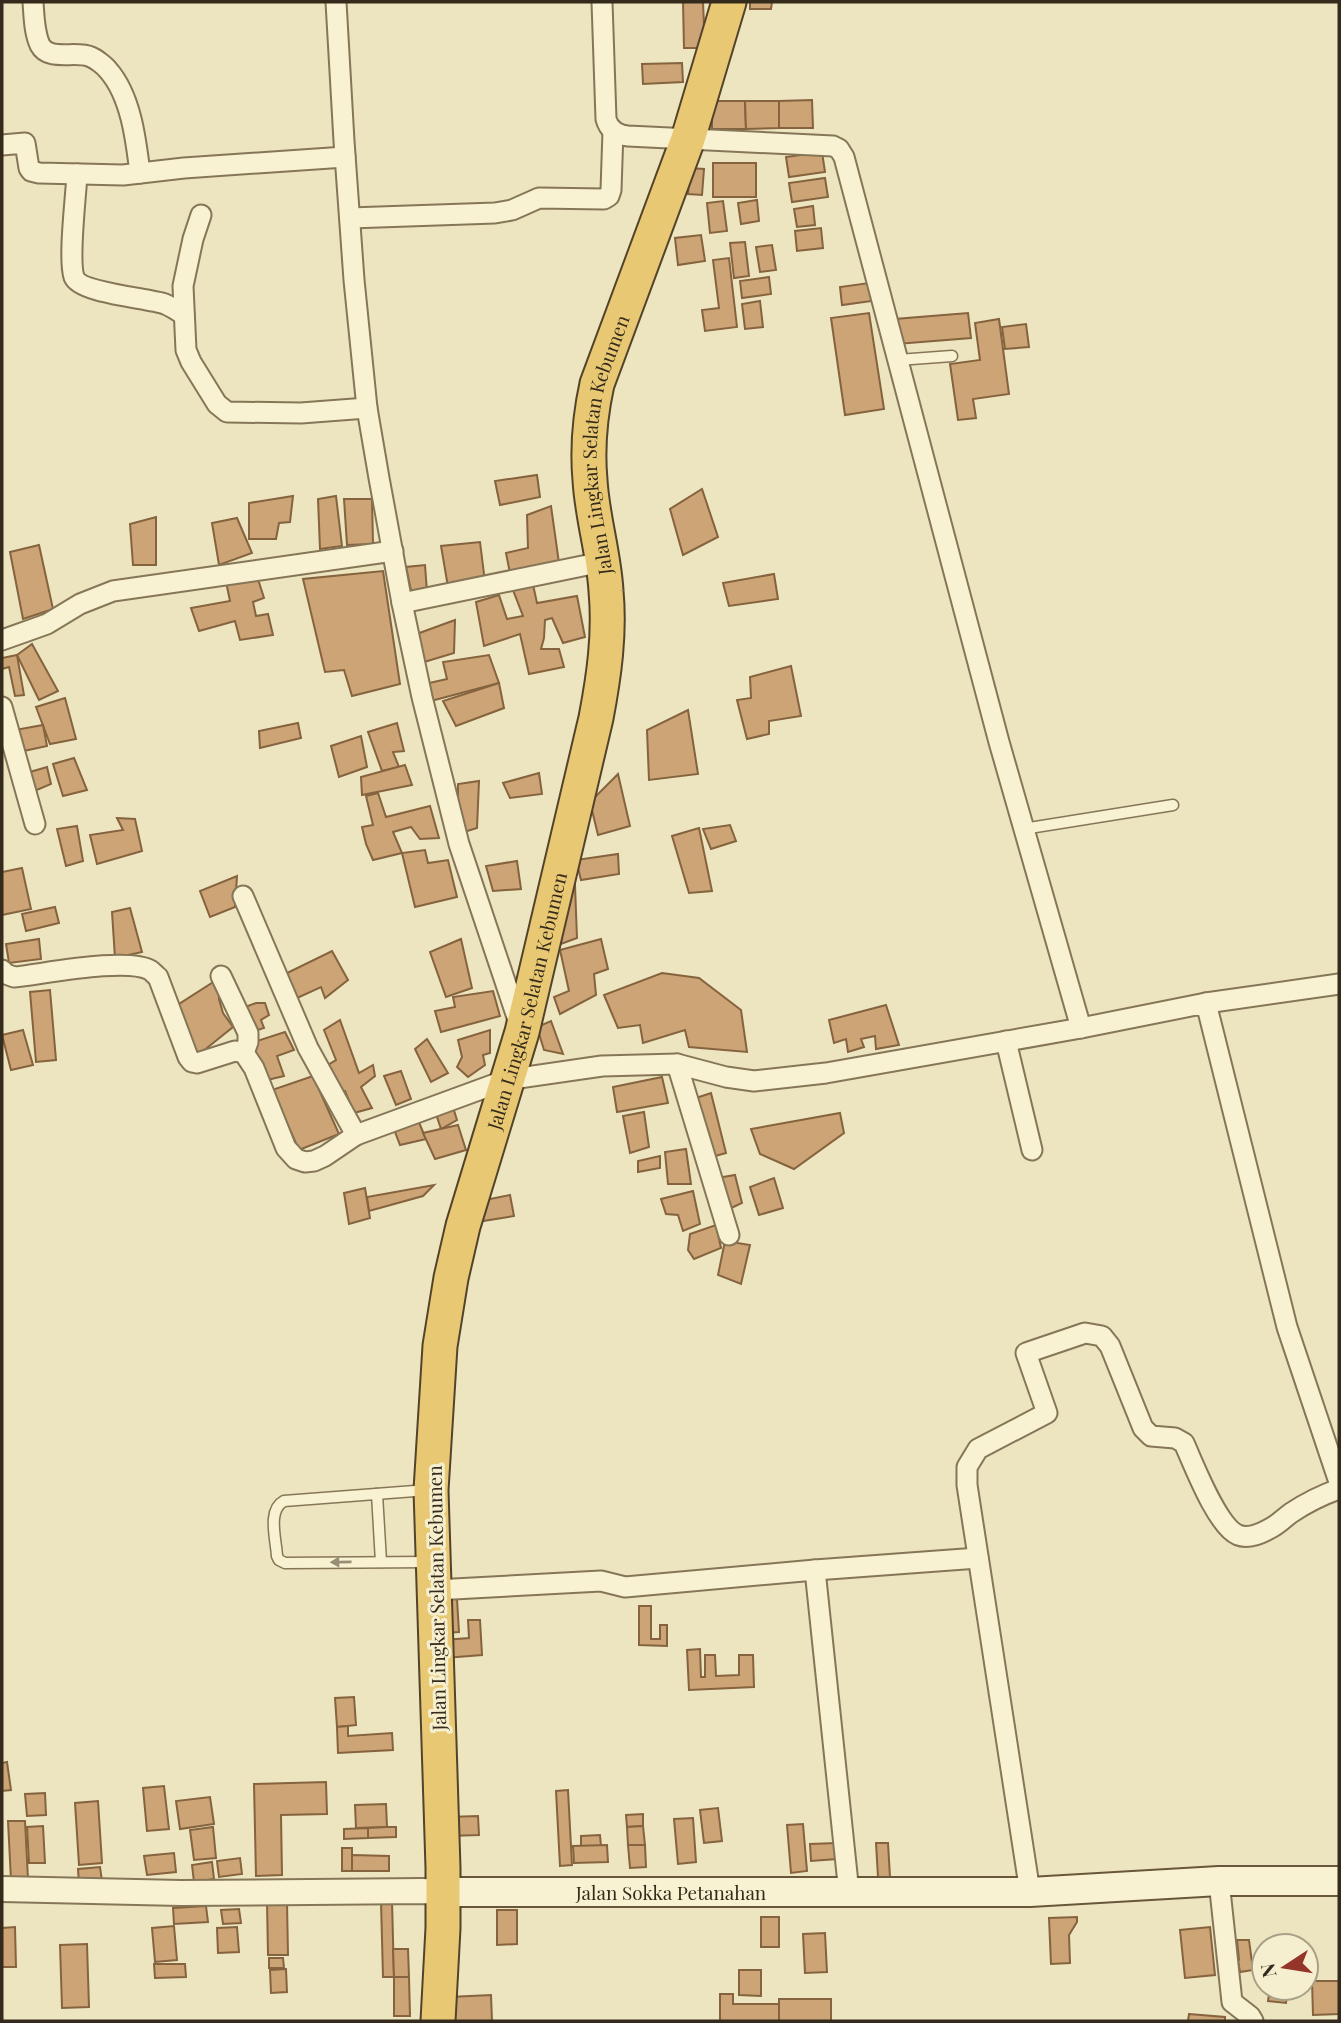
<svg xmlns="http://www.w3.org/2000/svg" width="1341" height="2023" viewBox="0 0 1341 2023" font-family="'Playfair Display',serif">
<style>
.building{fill:#cca475;stroke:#85633e;stroke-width:2}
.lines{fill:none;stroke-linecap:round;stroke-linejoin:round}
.service-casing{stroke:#867658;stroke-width:13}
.minor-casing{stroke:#867658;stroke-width:23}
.tertiary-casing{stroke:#867658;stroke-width:28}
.secondary-casing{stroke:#68573b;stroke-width:32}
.trunk-casing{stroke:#53432c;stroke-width:37}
.service{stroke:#f8f2d2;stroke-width:10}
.minor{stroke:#f8f2d2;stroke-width:19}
.tertiary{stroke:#f8f2d2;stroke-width:24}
.secondary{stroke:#f8f2d2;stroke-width:28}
.trunk{stroke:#e8c872;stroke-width:33}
.oneway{fill:#968e77}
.labels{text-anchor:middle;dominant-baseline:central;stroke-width:6;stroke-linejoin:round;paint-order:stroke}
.street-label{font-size:19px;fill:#352b1c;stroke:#f5efcf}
</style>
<rect width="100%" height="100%" fill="#ede5bf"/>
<g class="building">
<polygon points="683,2 703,2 705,48 684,48"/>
<polygon points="750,2 772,2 771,9 750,9"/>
<polygon points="682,63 683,82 643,84 642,64"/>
<polygon points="812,100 813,128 779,128 779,101"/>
<polygon points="712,101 745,101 746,129 712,129"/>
<polygon points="745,101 779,101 779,128 746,129"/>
<polygon points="822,152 825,172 789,177 786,157"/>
<rect x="713" y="163" width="43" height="34"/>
<polygon points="690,168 704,169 702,195 688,194"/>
<polygon points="825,178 828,197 792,202 789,183"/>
<polygon points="757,200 759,221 741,224 738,203"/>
<polygon points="723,201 727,231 710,233 707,203"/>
<polygon points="813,206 815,225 797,227 794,209"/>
<polygon points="821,228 823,248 797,251 795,231"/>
<polygon points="701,235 705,261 678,265 675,238"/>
<polygon points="745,242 749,276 734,278 730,243"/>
<polygon points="772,245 776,270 760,272 756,247"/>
<polygon points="729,258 737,327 705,331 702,310 719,308 713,260"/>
<polygon points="769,277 771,294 742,298 740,281"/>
<polygon points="869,283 872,301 842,305 840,287"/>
<polygon points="760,301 763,327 745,329 742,304"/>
<polygon points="869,313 884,409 845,415 831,318"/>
<polygon points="968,313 971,338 897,344 895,319"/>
<polygon points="999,319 1009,394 973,399 976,418 958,420 950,364 980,360 975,323"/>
<polygon points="1026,324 1029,347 1005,349 1002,327"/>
<polygon points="537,475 540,497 500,505 495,481"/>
<polygon points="702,489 718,537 683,555 670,509"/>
<polygon points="293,496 290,522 279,523 276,539 249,539 249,503"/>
<polygon points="336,496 342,546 320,549 318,499"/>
<polygon points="344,499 372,499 373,544 347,545"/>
<polygon points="551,506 559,563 510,573 506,553 528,548 527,515"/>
<polygon points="156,517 156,565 133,565 130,524"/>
<polygon points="237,518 252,553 219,565 212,523"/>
<polygon points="480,542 485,582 448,587 441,546"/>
<polygon points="39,545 53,609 23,619 10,552"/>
<polygon points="425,565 427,592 412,595 406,567"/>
<polygon points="383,571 400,684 352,696 344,670 325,672 303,579"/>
<polygon points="256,573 264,598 253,602 256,616 268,614 273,635 240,640 235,621 199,631 191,608 230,601 225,577"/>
<polygon points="774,574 778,599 729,606 723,583"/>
<polygon points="532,580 537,603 577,596 585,637 563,643 552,618 545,620 544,638 541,649 559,649 564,667 529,674 520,634 484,646 476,602 499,595 507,619 523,616 511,585"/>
<polygon points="455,620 454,653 421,663 414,635"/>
<polygon points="32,644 58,691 39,700 17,655"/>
<polygon points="17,655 24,695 15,696 9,667 2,669 2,658"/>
<polygon points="489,655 499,683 431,701 429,683 447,679 443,662"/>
<polygon points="791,666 801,716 769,721 769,734 747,739 737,700 751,698 750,677"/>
<polygon points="499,683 504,708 456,726 443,701"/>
<polygon points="65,698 76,739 50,744 36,707"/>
<polygon points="688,710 698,774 649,780 647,730"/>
<polygon points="298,723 301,738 260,748 259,731"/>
<polygon points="397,723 404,751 393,752 399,767 382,771 368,732"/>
<polygon points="43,725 47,746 19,752 15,730"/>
<polygon points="361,736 367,767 339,777 331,746"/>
<polygon points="74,758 87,790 63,796 53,764"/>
<polygon points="405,765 412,785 362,795 361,777"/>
<polygon points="47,767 51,784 30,793 23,774"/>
<polygon points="539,773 542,794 510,798 503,783"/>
<polygon points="618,774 630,826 598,835 590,802"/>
<polygon points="479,781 477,828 458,834 458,784"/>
<polygon points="378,793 386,817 430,806 439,838 420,839 411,827 393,832 402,853 373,860 366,844 362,827 373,825 366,796"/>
<polygon points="117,818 135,819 142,851 97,864 90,835 123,830"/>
<polygon points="730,825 736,841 711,849 703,829"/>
<polygon points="77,826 83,861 66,866 57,829"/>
<polygon points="699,828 712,891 689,893 672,836"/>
<polygon points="425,850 428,863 448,860 457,897 415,907 402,853"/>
<polygon points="618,854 619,874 581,880 576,860"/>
<polygon points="517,861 521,889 493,891 486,866"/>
<polygon points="22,868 31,909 2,915 2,872"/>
<polygon points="237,876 235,907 210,917 200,891"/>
<polygon points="575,885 577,938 558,945 560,889"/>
<polygon points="55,907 59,923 26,931 22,914"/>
<polygon points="130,908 142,952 115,958 112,912"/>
<polygon points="39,939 41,959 9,963 6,944"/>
<polygon points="461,939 472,988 446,997 430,952"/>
<polygon points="601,939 608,969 594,974 596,995 560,1014 554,997 569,991 560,950"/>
<polygon points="332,951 348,980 325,998 321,987 295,999 281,976"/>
<polygon points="662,973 699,978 741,1010 747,1052 689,1047 685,1030 643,1043 640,1025 618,1028 604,995"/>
<polygon points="218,979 219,999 223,1013 233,1027 197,1056 176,1006"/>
<polygon points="50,990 56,1060 36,1062 30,992"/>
<polygon points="493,991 500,1016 441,1032 435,1011 455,1007 453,997"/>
<polygon points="256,1003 265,1003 269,1015 261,1020 264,1028 255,1031 245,1007"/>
<polygon points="886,1005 899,1045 876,1049 875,1036 861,1039 864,1047 848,1052 846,1039 834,1043 829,1020"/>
<polygon points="340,1020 359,1073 373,1065 375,1076 361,1087 372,1108 354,1113 345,1091 335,1095 323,1068 336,1060 324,1030"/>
<polygon points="551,1021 563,1054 544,1050 537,1027"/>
<polygon points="23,1030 33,1065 11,1070 2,1035"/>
<polygon points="490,1030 490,1053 483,1055 485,1065 468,1077 457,1067 462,1057 458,1040"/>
<polygon points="285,1032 294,1050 277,1056 284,1076 267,1080 251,1043"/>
<polygon points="427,1039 448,1073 431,1082 415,1049"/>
<polygon points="401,1071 411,1099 396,1105 384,1076"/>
<polygon points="313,1076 339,1134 299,1150 272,1090"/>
<polygon points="662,1077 668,1103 617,1112 613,1087"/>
<polygon points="711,1093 726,1153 708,1158 693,1099"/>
<polygon points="452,1104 457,1120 441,1129 434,1108"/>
<polygon points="644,1112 649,1147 630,1153 623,1116"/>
<polygon points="840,1113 844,1133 794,1169 760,1154 751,1129"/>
<polygon points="418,1120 426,1139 400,1145 392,1124"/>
<polygon points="458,1125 466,1150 435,1159 423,1133"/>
<polygon points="686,1149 691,1184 668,1184 665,1152"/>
<polygon points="660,1156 660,1168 638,1172 638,1161"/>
<polygon points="735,1175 742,1203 727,1210 717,1178"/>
<polygon points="774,1178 783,1208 759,1215 750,1187"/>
<polygon points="434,1185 423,1196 369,1211 367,1197"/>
<polygon points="365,1188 370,1218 349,1224 344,1193"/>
<polygon points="693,1191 700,1224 683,1231 678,1215 666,1214 661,1199"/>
<polygon points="510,1195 514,1216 483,1221 480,1201"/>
<polygon points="716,1225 721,1248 694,1259 688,1250 690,1234"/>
<polygon points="725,1241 750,1245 741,1284 718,1275"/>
<polygon points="442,1599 457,1599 459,1632 444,1633"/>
<polygon points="639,1606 651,1606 651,1639 660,1639 660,1625 667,1625 667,1646 639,1645"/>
<polygon points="468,1620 480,1620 482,1655 445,1658 444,1640 469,1638"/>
<polygon points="700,1649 701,1677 705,1677 705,1655 715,1655 716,1676 739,1675 739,1655 753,1655 754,1687 689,1690 687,1650"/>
<polygon points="354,1697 356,1725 337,1727 335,1698"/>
<polygon points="348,1726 348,1736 392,1733 393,1750 338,1753 337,1727"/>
<polygon points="7,1762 11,1790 2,1791 2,1763"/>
<polygon points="326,1782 327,1814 281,1815 282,1875 256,1876 254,1784"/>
<polygon points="164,1786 169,1829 147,1831 143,1788"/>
<polygon points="568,1790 572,1865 560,1866 556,1791"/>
<polygon points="45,1793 46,1815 27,1816 25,1794"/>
<polygon points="210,1797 214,1824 180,1829 176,1801"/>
<polygon points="98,1801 102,1863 79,1865 75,1803"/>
<polygon points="386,1804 387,1827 356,1828 355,1805"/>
<polygon points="718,1808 722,1841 704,1843 700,1810"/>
<polygon points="643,1814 643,1826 627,1827 626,1815"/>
<polygon points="478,1816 479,1835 448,1836 448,1817"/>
<polygon points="693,1818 696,1862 678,1864 674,1819"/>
<polygon points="8,1821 25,1821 28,1879 11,1880"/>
<polygon points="803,1824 807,1871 791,1873 787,1825"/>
<polygon points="43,1826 45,1863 29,1863 27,1827"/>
<polygon points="643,1826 645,1845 628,1845 627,1827"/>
<polygon points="213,1827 216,1858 194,1860 190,1830"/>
<polygon points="387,1827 396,1827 396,1837 368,1838 368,1828"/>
<polygon points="368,1828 368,1838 344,1839 344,1829"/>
<polygon points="600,1835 601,1846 581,1846 581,1836"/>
<polygon points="836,1843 837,1859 811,1861 810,1844"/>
<polygon points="876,1843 888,1843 890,1877 878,1877"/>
<polygon points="607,1845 608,1862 574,1863 573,1846"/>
<polygon points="628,1845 645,1845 646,1867 630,1868"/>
<rect x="342" y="1848" width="10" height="23"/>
<polygon points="174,1853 176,1872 147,1875 144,1856"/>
<polygon points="352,1855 389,1856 389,1871 352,1871"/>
<polygon points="240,1858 242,1874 219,1877 217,1861"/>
<polygon points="212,1862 214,1879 194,1882 192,1865"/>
<polygon points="100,1867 102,1881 79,1884 78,1869"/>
<polygon points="392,1901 394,1977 383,1977 381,1902"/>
<polygon points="267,1902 287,1902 288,1955 268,1955"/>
<polygon points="206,1906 208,1922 174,1924 173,1908"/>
<polygon points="239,1909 241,1923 223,1924 221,1910"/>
<polygon points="497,1910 517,1910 517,1944 497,1945"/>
<rect x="761" y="1917" width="18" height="30"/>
<polygon points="1077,1917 1077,1922 1069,1935 1070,1963 1051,1964 1049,1918"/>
<polygon points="174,1926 177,1960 155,1962 152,1928"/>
<polygon points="15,1927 16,1967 2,1967 2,1928"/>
<polygon points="237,1927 239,1952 218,1953 217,1928"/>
<polygon points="1210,1927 1215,1975 1185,1978 1180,1930"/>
<polygon points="825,1933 827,1972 805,1973 803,1934"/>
<polygon points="1237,1940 1249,1940 1253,1970 1240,1972 1238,1961 1239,1960"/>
<polygon points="87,1944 89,2007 62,2008 60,1945"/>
<polygon points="393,1949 408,1949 409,1977 394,1977"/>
<polygon points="269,1958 283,1958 284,1968 269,1968"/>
<polygon points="154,1964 185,1964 186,1977 155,1978"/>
<polygon points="286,1969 287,1992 271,1993 270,1970"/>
<polygon points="739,1970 761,1970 761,1996 739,1995"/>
<polygon points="394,1977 409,1977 410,2016 394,2016"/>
<polygon points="1312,1981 1339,1981 1339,2014 1313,2015"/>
<polygon points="1270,1988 1288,1988 1286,2003 1268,2001"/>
<polygon points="720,1994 733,1994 733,2004 779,2004 779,2021 720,2021"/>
<polygon points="491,1995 492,2021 450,2021 449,1997"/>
<rect x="779" y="1999" width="52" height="22"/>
<polygon points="1189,2014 1225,2017 1225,2021 1188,2021"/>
</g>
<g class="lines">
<defs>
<g id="service">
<polyline points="898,360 952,356"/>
<polyline points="1023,829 1173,805"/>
<path d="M428,1490L284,1501C267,1510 276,1539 277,1556L279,1560L285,1563L430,1562"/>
<polyline points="377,1494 381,1562"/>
</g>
<g id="minor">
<path d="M33,2C34,15 34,32 40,45C49,62 76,50 91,57C96,59 105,66 108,70C131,96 136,140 140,173"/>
<polyline points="336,2 344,141 354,280 367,408 379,478 402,603 422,697 459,844 520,1026"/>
<path d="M602,2L606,119C609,130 617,135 628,136L833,146L839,149L844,157L999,742L1081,1028"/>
<polyline points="2,145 25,143 29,168 31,171 39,173 123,175 184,168 345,157"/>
<path d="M77,174C76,196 68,259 74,277C80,293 147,298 165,304C172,307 178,311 184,315"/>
<polyline points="201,215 193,239 183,286 186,350 191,362 217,404 227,412 301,413 367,408"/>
<polyline points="350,218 495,213 512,210 539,198 604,199 609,196 611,190 613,131"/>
<polyline points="402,603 602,562"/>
<polyline points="2,640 47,624 80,604 113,591 393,551"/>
<polyline points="2,707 35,824"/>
<polyline points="243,896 308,1048 356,1135"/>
<path d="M2,970L6,974L14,977C44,974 126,957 150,970C153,972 155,975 158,977L188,1057L192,1062L197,1063L235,1051L244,1053L254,1068L286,1148L296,1159L305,1162L314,1161L325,1156L356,1135L506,1080L602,1066L677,1064L726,1077L754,1081L826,1073L1081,1028L1206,1003L1287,1327L1339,1482"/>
<polyline points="221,976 248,1033 248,1042 244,1053"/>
<polyline points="1206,1003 1339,984"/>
<polyline points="1006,1041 1032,1150"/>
<polyline points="677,1064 729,1235"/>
<polyline points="815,1570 849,1893"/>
<polyline points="435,1590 601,1581 625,1587 815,1570 978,1558"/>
<polyline points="1219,1881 1232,2002 1250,2016 1253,2021"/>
<path d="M1030,1892L967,1485V1467L978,1449L1047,1413L1026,1353L1085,1333L1102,1336L1110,1346L1143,1428L1151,1436L1175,1438L1184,1443C1194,1465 1217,1526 1238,1535C1248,1539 1260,1534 1269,1529C1278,1525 1284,1518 1291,1513C1306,1503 1322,1495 1339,1489"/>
</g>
<polyline id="tertiary" points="2,1889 181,1893 422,1891 443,1892"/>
<g id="secondary">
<path id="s1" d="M443,1892H1030L1219,1881H1339"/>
</g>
<g id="trunk">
<path id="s2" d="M438,2021L443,1928V1868L431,1490L440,1346L451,1278L463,1226L522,1032L596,718C604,676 610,634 606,591C604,554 592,517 590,480C587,447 590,416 597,384L688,139L729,2"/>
</g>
</defs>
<use href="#service" class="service-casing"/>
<use href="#minor" class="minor-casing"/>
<use href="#tertiary" class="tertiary-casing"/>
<use href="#secondary" class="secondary-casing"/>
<use href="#trunk" class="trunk-casing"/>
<use href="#service" class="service"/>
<use href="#minor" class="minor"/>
<use href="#tertiary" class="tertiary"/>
<use href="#secondary" class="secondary"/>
<use href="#trunk" class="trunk"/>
</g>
<defs><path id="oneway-solid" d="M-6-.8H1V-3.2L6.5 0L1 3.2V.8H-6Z" transform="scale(1.75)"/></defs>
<use class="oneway" href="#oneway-solid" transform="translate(341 1562) rotate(179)"/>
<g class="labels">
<g class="street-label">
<text stroke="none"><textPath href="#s2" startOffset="1600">Jalan Lingkar Selatan Kebumen</textPath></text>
<text stroke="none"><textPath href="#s2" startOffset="1032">Jalan Lingkar Selatan Kebumen</textPath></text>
<text transform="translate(436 1598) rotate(-91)">Jalan Lingkar Selatan Kebumen</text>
<text stroke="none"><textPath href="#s1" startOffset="228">Jalan Sokka Petanahan</textPath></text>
</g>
</g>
<rect width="1341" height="2023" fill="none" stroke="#352b1c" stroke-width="7"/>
<g transform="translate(1285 1967) rotate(258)"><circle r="33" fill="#f5efcf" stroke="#a8a187" stroke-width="2"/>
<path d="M0-5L12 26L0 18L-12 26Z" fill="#953428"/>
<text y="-10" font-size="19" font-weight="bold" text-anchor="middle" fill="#352b1c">N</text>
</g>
</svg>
